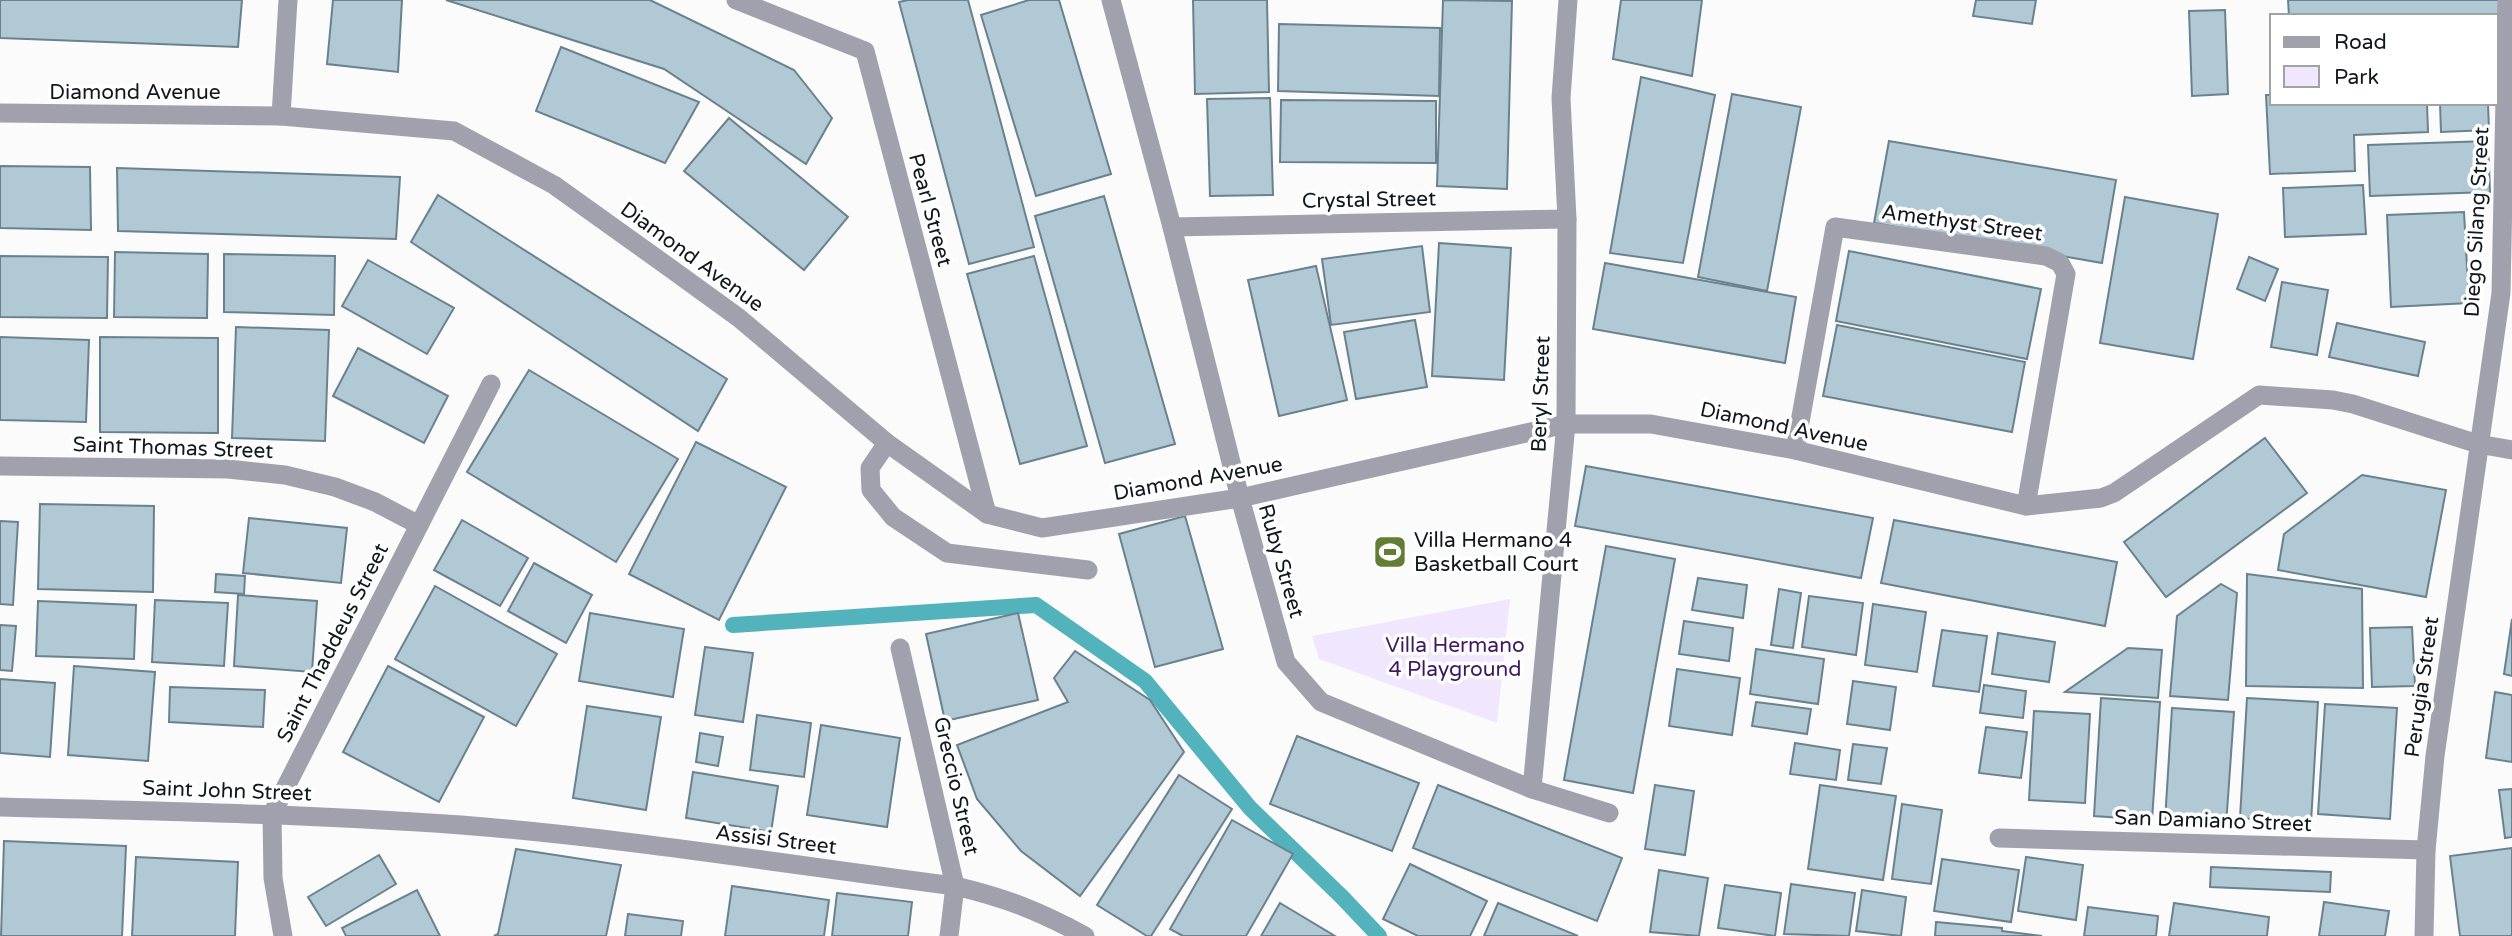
<svg xmlns="http://www.w3.org/2000/svg" width="2512" height="936" viewBox="0 0 2512 936" font-family="'Varela Round',sans-serif">
<style>
.green{fill:#f0e6fd}
.lines{fill:none;stroke-linecap:round;stroke-linejoin:round}
.stream{stroke:#52b3bc;stroke-width:16}
.building{fill:#b0c9d5;stroke:#6a828d;stroke-width:2}
.service{stroke:#a0a1ac;stroke-width:19}
.minor{stroke:#a0a1ac;stroke-width:19}
.tertiary{stroke:#a0a1ac;stroke-width:19}
.labels{text-anchor:middle;dominant-baseline:central;stroke-width:7;stroke-linejoin:round;paint-order:stroke}
.street-label{font-size:21px;fill:#11171e;stroke:#fff}
.poi-label{font-size:21px;fill:#11171e;stroke:#fff;text-anchor:start}
.park-label{font-size:21px;fill:#40185f;stroke:#fff}
</style>
<rect width="100%" height="100%" fill="#fbfbfb"/>
<polygon class="green" points="1510,599 1497,723 1319,659 1312,636"/>
<g class="lines">
<polyline class="stream" points="733,625 1036,605 1145,681 1250,808 1342,897 1379,936"/>
</g>
<g class="building">
<polygon points="0,0 242,0 238,47 0,38"/>
<polygon points="333,0 402,0 398,72 327,64"/>
<polygon points="446,0 650,0 794,70 832,118 806,164 664,69"/>
<polygon points="908,0 968,0 1034,247 969,264 899,2"/>
<polygon points="1029,0 1059,0 1111,174 1036,196 981,15"/>
<polygon points="1193,0 1267,0 1269,92 1195,94"/>
<polygon points="1443,0 1512,1 1507,189 1437,186"/>
<polygon points="1621,0 1702,0 1692,76 1613,59"/>
<polygon points="1976,0 2036,0 2032,24 1973,16"/>
<polygon points="2288,0 2502,0 2496,68 2496,16 2289,16"/>
<polygon points="2225,10 2228,94 2192,96 2189,11"/>
<polygon points="1279,24 1440,28 1439,96 1278,91"/>
<polygon points="561,47 699,102 665,163 536,111"/>
<polygon points="1641,77 1715,95 1683,263 1610,253"/>
<polygon points="1732,94 1801,107 1767,291 1698,277"/>
<polygon points="2266,95 2272,95 2272,103 2427,103 2428,132 2354,135 2355,171 2270,174"/>
<polygon points="1270,98 1273,195 1210,196 1207,99"/>
<polygon points="1281,100 1436,101 1436,163 1280,162"/>
<polygon points="2440,103 2488,103 2489,130 2441,132"/>
<polygon points="729,118 848,217 804,270 684,171"/>
<polygon points="1889,141 2116,180 2102,263 1874,223"/>
<polygon points="2488,141 2490,192 2370,196 2368,145"/>
<polygon points="0,166 90,167 91,230 0,228"/>
<polygon points="117,168 400,177 396,239 118,231"/>
<polygon points="2363,185 2366,234 2285,237 2283,188"/>
<polygon points="438,195 727,379 698,431 411,242"/>
<polygon points="1104,196 1175,444 1105,463 1035,216"/>
<polygon points="2125,197 2218,214 2193,359 2100,343"/>
<polygon points="2464,212 2469,303 2391,307 2387,215"/>
<polygon points="1439,243 1511,248 1504,380 1432,376"/>
<polygon points="1422,246 1430,312 1331,325 1322,259"/>
<polygon points="1849,251 2041,289 2027,359 1836,321"/>
<polygon points="115,252 208,254 207,318 114,317"/>
<polygon points="224,254 335,256 334,315 224,312"/>
<polygon points="0,256 108,257 107,318 0,317"/>
<polygon points="1034,256 1087,446 1020,464 967,274"/>
<polygon points="2249,257 2278,269 2265,301 2237,289"/>
<polygon points="368,260 454,308 427,354 342,306"/>
<polygon points="1605,263 1796,297 1785,363 1593,329"/>
<polygon points="1316,266 1347,400 1279,416 1248,280"/>
<polygon points="2282,282 2328,290 2317,355 2271,347"/>
<polygon points="1415,320 1427,387 1356,399 1344,332"/>
<polygon points="2337,323 2425,342 2418,376 2329,357"/>
<polygon points="1837,325 2025,362 2012,432 1823,396"/>
<polygon points="236,327 329,330 325,441 232,438"/>
<polygon points="0,337 89,340 86,422 0,420"/>
<polygon points="100,337 218,338 218,433 100,432"/>
<polygon points="358,348 448,396 424,443 333,396"/>
<polygon points="529,370 678,459 616,562 467,472"/>
<polygon points="2265,438 2307,493 2166,597 2124,542"/>
<polygon points="696,442 786,487 719,620 629,574"/>
<polygon points="1586,466 1873,518 1861,578 1575,526"/>
<polygon points="2362,475 2446,490 2426,597 2278,570 2284,534"/>
<polygon points="40,504 154,506 153,592 38,589"/>
<polygon points="1185,516 1223,649 1155,667 1119,534"/>
<polygon points="249,518 347,528 341,583 243,573"/>
<polygon points="462,520 528,558 500,606 434,570"/>
<polygon points="1894,520 2117,562 2105,626 1881,583"/>
<polygon points="0,521 18,522 13,605 0,604"/>
<polygon points="1606,546 1675,559 1633,793 1564,780"/>
<polygon points="534,563 592,595 566,643 508,611"/>
<polygon points="216,574 245,576 244,594 215,592"/>
<polygon points="2247,574 2362,589 2363,688 2246,686"/>
<polygon points="1698,578 1747,585 1743,618 1692,610"/>
<polygon points="2221,584 2237,593 2228,700 2170,696 2177,616"/>
<polygon points="435,586 557,654 516,726 395,659"/>
<polygon points="1779,589 1801,593 1793,648 1771,645"/>
<polygon points="238,595 317,601 312,672 234,666"/>
<polygon points="1809,596 1863,603 1856,655 1802,647"/>
<polygon points="155,600 228,603 224,666 152,662"/>
<polygon points="38,601 136,605 134,659 36,656"/>
<polygon points="1873,604 1926,612 1917,672 1865,665"/>
<polygon points="590,613 684,629 673,697 579,681"/>
<polygon points="1018,613 1038,700 945,721 926,634"/>
<polygon points="2512,619 2512,676 2504,674"/>
<polygon points="1684,621 1733,628 1729,661 1679,654"/>
<polygon points="0,625 16,626 12,671 0,670"/>
<polygon points="2412,627 2415,686 2372,687 2370,628"/>
<polygon points="1942,630 1987,636 1979,692 1933,686"/>
<polygon points="1998,633 2055,642 2049,682 1992,674"/>
<polygon points="705,647 753,653 743,722 695,715"/>
<polygon points="2128,648 2162,650 2158,698 2065,692"/>
<polygon points="1756,649 1824,659 1818,704 1750,694"/>
<polygon points="1075,651 1150,700 1184,752 1080,896 1021,851 977,799 957,745 1068,702 1054,678"/>
<polygon points="74,666 155,672 148,761 68,755"/>
<polygon points="388,666 484,717 439,802 343,752"/>
<polygon points="1677,669 1740,678 1732,735 1669,726"/>
<polygon points="0,679 55,683 50,757 0,753"/>
<polygon points="1853,681 1896,687 1890,730 1847,724"/>
<polygon points="1984,685 2026,691 2023,718 1980,713"/>
<polygon points="170,687 265,690 263,727 169,722"/>
<polygon points="2495,692 2512,695 2512,762 2486,758"/>
<polygon points="2101,698 2160,702 2152,820 2094,816"/>
<polygon points="2247,698 2318,702 2311,823 2240,818"/>
<polygon points="1756,702 1811,709 1807,734 1752,726"/>
<polygon points="2325,704 2397,708 2390,819 2318,814"/>
<polygon points="587,706 661,717 646,810 573,798"/>
<polygon points="2172,708 2234,712 2226,826 2165,821"/>
<polygon points="2034,711 2090,714 2085,803 2029,800"/>
<polygon points="757,715 811,723 804,777 750,770"/>
<polygon points="821,725 900,738 887,827 807,815"/>
<polygon points="1986,727 2027,732 2021,778 1979,773"/>
<polygon points="700,733 723,737 718,766 696,762"/>
<polygon points="1297,736 1419,783 1392,851 1270,804"/>
<polygon points="1795,743 1840,750 1836,780 1790,774"/>
<polygon points="1853,744 1887,748 1881,784 1848,780"/>
<polygon points="693,772 778,786 771,832 686,818"/>
<polygon points="1179,775 1232,809 1151,936 1147,936 1097,905"/>
<polygon points="1438,785 1622,858 1597,921 1413,848"/>
<polygon points="1655,785 1694,791 1685,855 1645,849"/>
<polygon points="1820,785 1896,796 1883,880 1808,869"/>
<polygon points="2512,789 2512,837 2505,838 2499,790"/>
<polygon points="1902,804 1942,810 1931,884 1892,879"/>
<polygon points="1232,820 1293,854 1246,936 1183,936 1170,929"/>
<polygon points="4,841 126,846 122,936 1,936"/>
<polygon points="2512,848 2512,936 2460,936 2450,856"/>
<polygon points="516,849 621,865 606,936 494,936 498,934"/>
<polygon points="379,855 396,884 326,926 308,897"/>
<polygon points="136,857 238,862 235,936 132,936"/>
<polygon points="2026,857 2083,865 2076,920 2018,911"/>
<polygon points="1942,859 2019,870 2011,922 1934,911"/>
<polygon points="1410,864 1487,901 1470,936 1418,936 1383,919"/>
<polygon points="2211,867 2331,872 2330,892 2210,887"/>
<polygon points="1659,870 1708,878 1699,936 1650,932"/>
<polygon points="1791,884 1855,893 1849,936 1784,934"/>
<polygon points="1725,885 1781,893 1775,936 1718,928"/>
<polygon points="732,886 829,900 824,936 725,936"/>
<polygon points="417,890 440,936 346,936 342,928"/>
<polygon points="1862,890 1906,897 1901,936 1856,931"/>
<polygon points="837,893 912,902 908,936 832,936"/>
<polygon points="2324,902 2389,911 2385,936 2319,936"/>
<polygon points="1280,903 1335,936 1261,936"/>
<polygon points="1498,903 1578,936 1484,936"/>
<polygon points="2174,903 2269,917 2267,936 2169,936"/>
<polygon points="2088,907 2158,916 2156,936 2084,936"/>
<polygon points="628,914 683,921 681,936 625,936"/>
<polygon points="1936,922 2002,928 2002,931 2042,936 1935,936"/>
</g>
<g class="lines">
<polyline class="service" points="887,443 870,468 871,490 893,517 947,553 1088,570"/>
<g class="minor">
<polyline points="736,0 865,51 987,514"/>
<polyline points="1111,0 1172,227 1240,498 1286,662 1321,702 1532,789 1609,813"/>
<polyline points="0,113 281,116 454,131 554,185 670,268 739,318 887,443 987,514 1042,528 1240,498 1566,424 1651,424 1795,450 2026,506 2101,498 2114,493 2259,395 2333,400 2353,404 2478,444 2512,450"/>
<polyline points="281,116 288,0"/>
<polyline points="1172,227 1567,219"/>
<polyline points="1795,450 1835,227 2046,256 2060,263 2066,274 2026,506"/>
<polyline points="0,466 228,469 285,475 335,487 375,502 419,525"/>
<polyline points="900,648 955,886"/>
<polyline points="1532,789 1566,424 1567,219 1561,98 1568,0"/>
<polyline points="272,814 491,384"/>
<polyline points="1999,838 2426,850"/>
</g>
<g class="tertiary">
<path d="M0,807C154,811 307,814 461,825C626,838 791,865 955,886C1006,898 1039,911 1085,936"/>
<polyline points="272,814 273,878 283,936"/>
<polyline points="949,936 955,886"/>
<polyline points="2424,936 2426,850 2435,756 2501,293 2507,0"/>
</g>
</g>
<defs>
<symbol id="stadium-square" viewBox="-11 -11 22 22"><rect x="-9" y="-9" width="18" height="18" rx="4" fill="#627e32" stroke="#fff"/><path d="M0-5a6.5 5 0 1 0 0 10a6.5 5 0 1 0 0-10ZM-3.5-1.8h7v3.6h-7Z" fill="#fff"/></symbol>
</defs>
<g fill-rule="evenodd">
<use href="#stadium-square" x="1371" y="533" width="38" height="38"/>
</g>
<g class="labels">
<g class="street-label">
<text x="135" y="92">Diamond Avenue</text>
<text transform="translate(1369 200) rotate(-1)">Crystal Street</text>
<text transform="translate(930 210) rotate(75)">Pearl Street</text>
<text transform="translate(2477 222) rotate(-87)">Diego Silang Street</text>
<text transform="translate(1962 223) rotate(8)">Amethyst Street</text>
<text transform="translate(692 257) rotate(36)">Diamond Avenue</text>
<text transform="translate(1541 394) rotate(-88)">Beryl Street</text>
<text transform="translate(1784 427) rotate(12)">Diamond Avenue</text>
<text transform="translate(173 448) rotate(2)">Saint Thomas Street</text>
<text transform="translate(1198 479) rotate(-10)">Diamond Avenue</text>
<text transform="translate(1281 561) rotate(74)">Ruby Street</text>
<text transform="translate(333 643) rotate(-63)">Saint Thaddeus Street</text>
<text transform="translate(2422 687) rotate(-82)">Perugia Street</text>
<text transform="translate(956 786) rotate(77)">Greccio Street</text>
<text transform="translate(227 791) rotate(2)">Saint John Street</text>
<text transform="translate(2213 821) rotate(2)">San Damiano Street</text>
<text transform="translate(776 840) rotate(7)">Assisi Street</text>
</g>
<g class="poi-label">
<text x="1414" y="540">Villa Hermano 4<tspan x="1414" dy="24">Basketball Court</tspan></text>
</g>
<g class="park-label">
<text x="1455" y="645">Villa Hermano<tspan x="1455" dy="24">4 Playground</tspan></text>
</g>
</g>
<rect x="2270" y="14" width="228" height="91" fill="#ffffff" stroke="#a0a2a5" stroke-width="2"/>
<rect x="2284" y="37" width="35" height="10" fill="#a0a1ac" stroke="#a0a2a5" stroke-width="2"/>
<text x="2334" y="49" font-size="21" fill="#11171e">Road</text>
<rect x="2284" y="66" width="35" height="21" fill="#f0e6fd" stroke="#a0a2a5" stroke-width="2"/>
<text x="2334" y="84" font-size="21" fill="#11171e">Park</text>
</svg>
